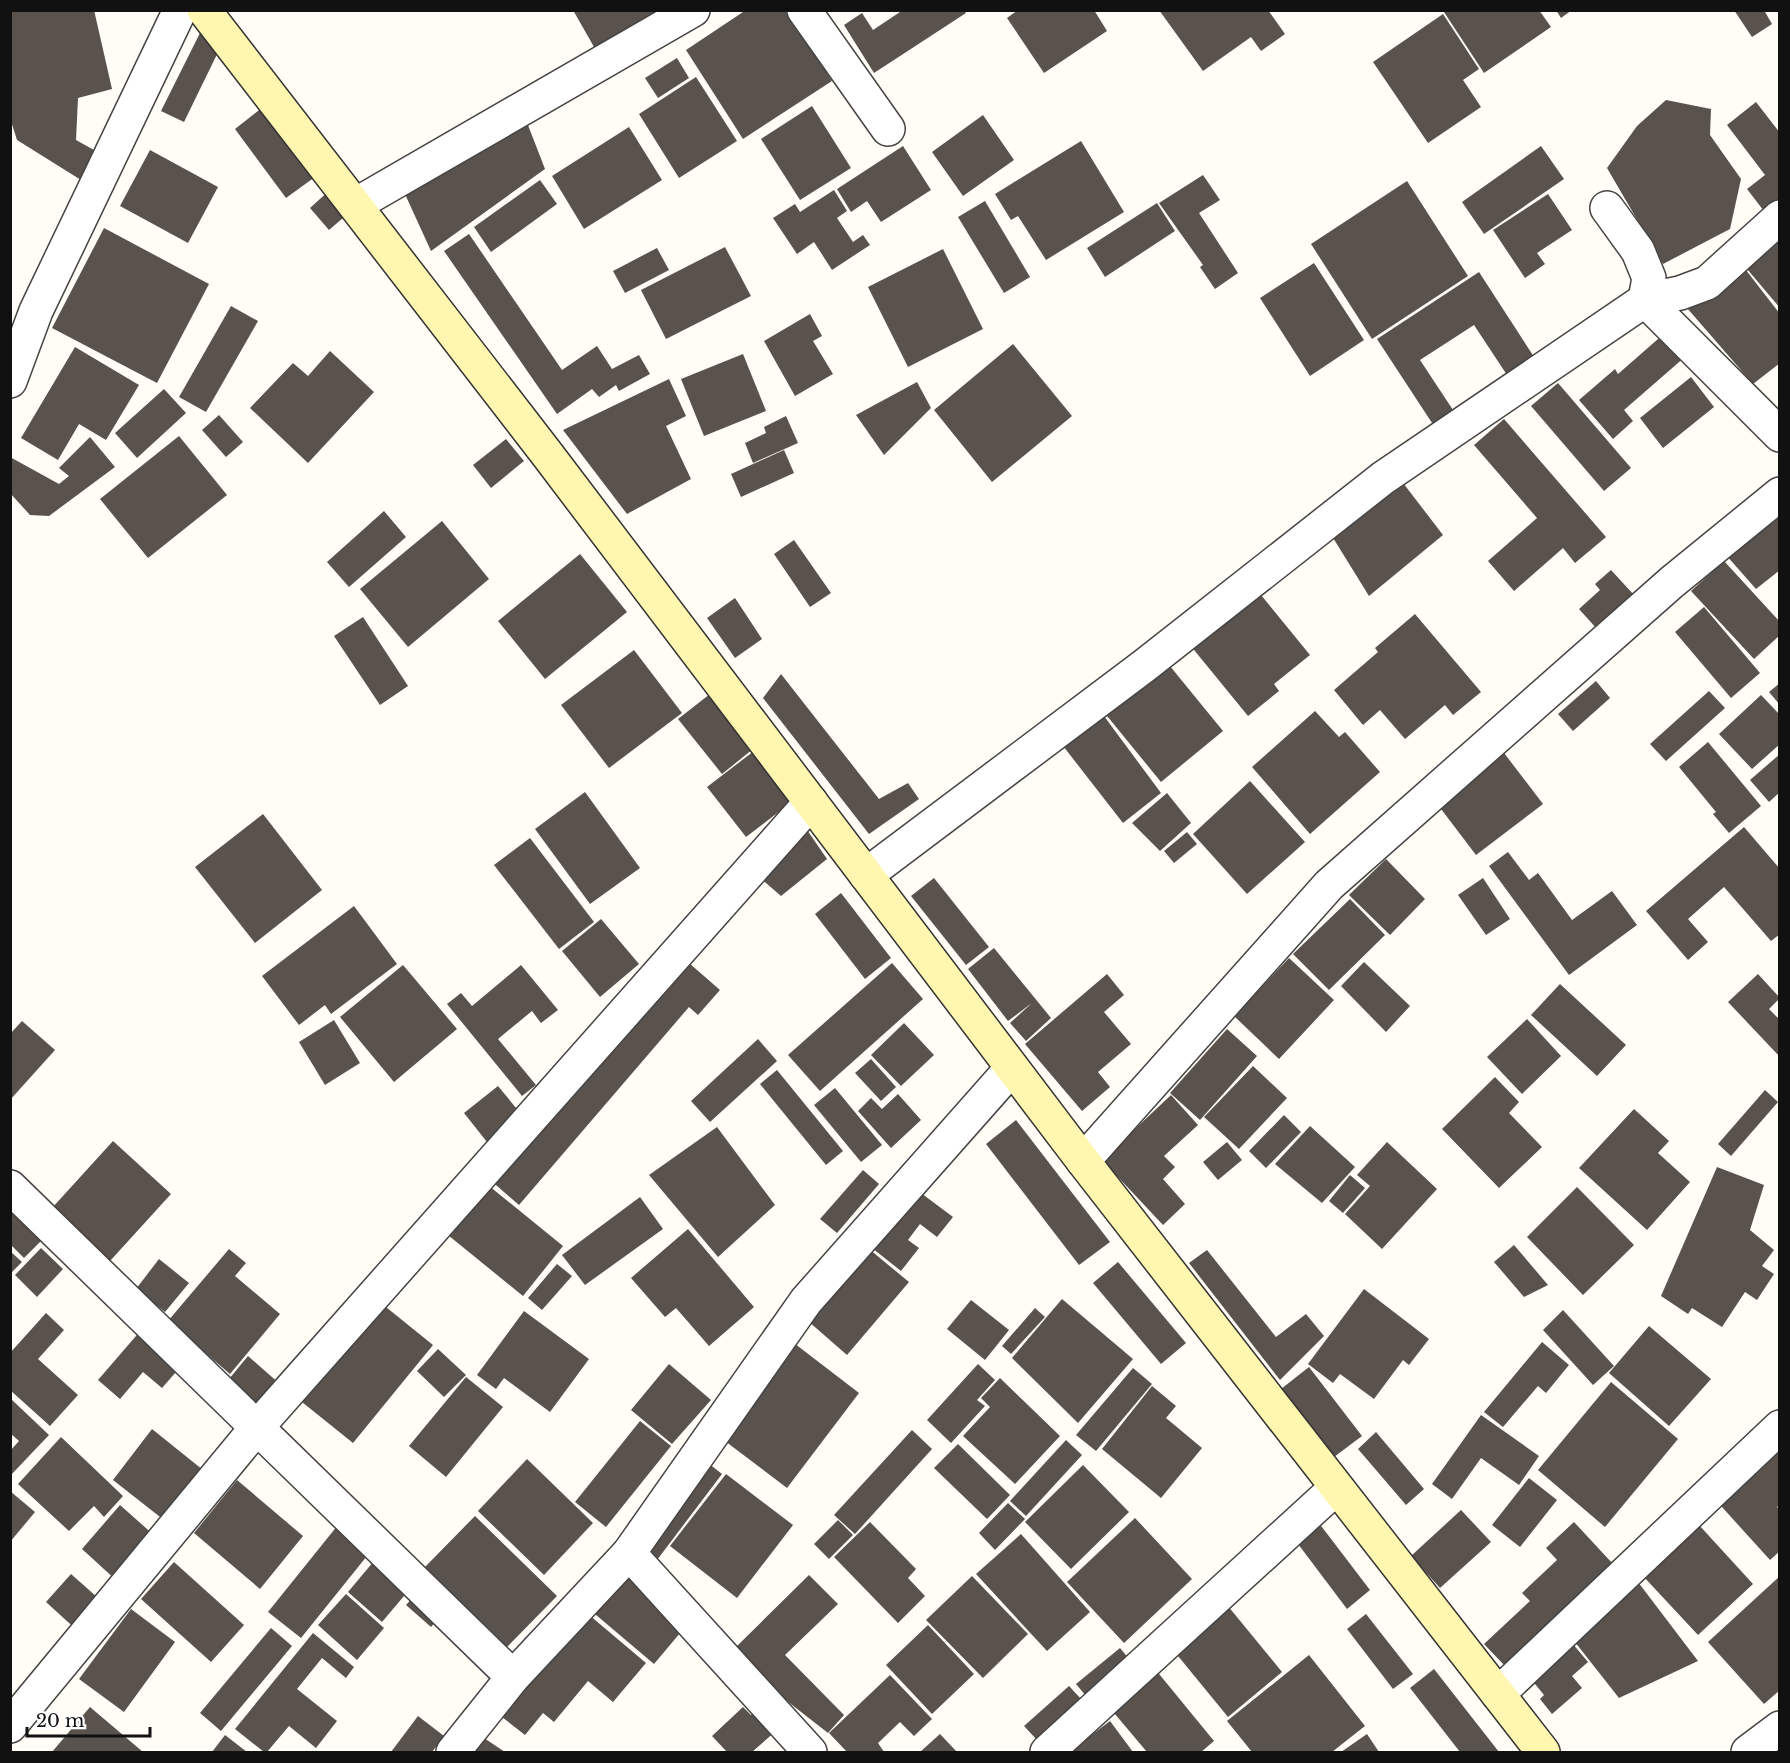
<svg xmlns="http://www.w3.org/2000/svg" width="1790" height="1763" viewBox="0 0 1790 1763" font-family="'Libre Baskerville',serif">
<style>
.building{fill:#5a524d}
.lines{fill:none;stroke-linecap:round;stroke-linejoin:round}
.street-casing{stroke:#444;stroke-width:36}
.secondary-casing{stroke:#333;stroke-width:36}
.street{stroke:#fff;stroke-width:33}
.secondary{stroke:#fff6b0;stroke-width:33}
</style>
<rect width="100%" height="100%" fill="#fffdf5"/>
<g class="building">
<polygon points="10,10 94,10 112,89 78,98 76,140 94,150 81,180 17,140 10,118"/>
<polygon points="573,10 669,10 598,54"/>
<polygon points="746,10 786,10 832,81 743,139 686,50"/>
<polygon points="903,10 964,10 966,13 874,73 844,25 862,13 873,30"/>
<polygon points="1018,10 1094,10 1107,31 1044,73 1007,18"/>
<polygon points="1159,10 1268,10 1285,34 1261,51 1251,37 1203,71"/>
<polygon points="1446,10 1539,10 1551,27 1484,73 1444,12"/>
<polygon points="1556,10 1572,10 1561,18"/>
<polygon points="1734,10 1764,10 1772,24 1752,37"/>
<polygon points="1443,14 1479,69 1463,80 1481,107 1428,143 1373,62"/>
<polygon points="200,33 222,44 184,122 161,111"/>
<polygon points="677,58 689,78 658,98 645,78"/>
<polygon points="696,77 737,141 679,178 639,114"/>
<polygon points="1666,100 1711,109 1710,135 1741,179 1730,229 1663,264 1607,168 1637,126"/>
<polygon points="1756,102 1780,133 1780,205 1767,215 1747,189 1765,175 1727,125"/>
<polygon points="812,106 851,168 800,200 761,139"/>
<polygon points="263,107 315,177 286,198 235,129"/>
<polygon points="983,115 1014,160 963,196 932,152"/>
<polygon points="526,120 545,169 431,251 404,192"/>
<polygon points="629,127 662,180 584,229 552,176"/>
<polygon points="1081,141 1124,212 1046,260 1018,216 1011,220 995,194"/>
<polygon points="903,146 931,190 881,222 867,201 851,212 837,189"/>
<polygon points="1541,146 1564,179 1484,234 1462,202"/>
<polygon points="150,150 218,187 188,243 120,206"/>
<polygon points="1203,175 1220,200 1199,213 1238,273 1215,289 1200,267 1203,265 1159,203"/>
<polygon points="540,180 557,204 491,252 474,227"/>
<polygon points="1407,181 1468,276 1372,339 1311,244"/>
<polygon points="331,189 351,211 329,230 310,208"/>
<polygon points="834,190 847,211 837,218 853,242 863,235 870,245 832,270 814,242 797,254 773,218 795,204 800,212"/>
<polygon points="1548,194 1572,230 1537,253 1545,264 1525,278 1493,230"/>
<polygon points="985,201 1030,277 1004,293 958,217"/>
<polygon points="1157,203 1175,231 1105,277 1087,248"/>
<polygon points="104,228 209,284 157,383 52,328"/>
<polygon points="1780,232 1780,308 1742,263"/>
<polygon points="469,234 562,370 597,346 612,369 639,355 650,374 619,391 616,385 599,397 592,389 557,414 444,251"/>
<polygon points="725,247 751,296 666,339 641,290"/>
<polygon points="657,248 669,270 625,293 613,271"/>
<polygon points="943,249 983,329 908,367 868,287"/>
<polygon points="1314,263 1364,340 1310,376 1260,298"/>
<polygon points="1742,265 1780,314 1780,363 1753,384 1687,308"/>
<polygon points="1479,272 1536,360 1509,378 1474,325 1420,360 1455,413 1434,426 1377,339"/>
<polygon points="231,306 258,321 206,412 179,397"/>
<polygon points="810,314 822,336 813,341 833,374 795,396 764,341"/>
<polygon points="1666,332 1686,356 1624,410 1633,421 1613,439 1579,400 1615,369 1618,374"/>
<polygon points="1013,344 1072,416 992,482 934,410"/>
<polygon points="75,347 139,385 106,440 79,424 58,460 21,438"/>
<polygon points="330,351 374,392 308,463 250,408 293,363 308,376"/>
<polygon points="743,354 766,411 704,436 681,379"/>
<polygon points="1691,377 1714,407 1663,448 1640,418"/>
<polygon points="669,379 686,416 666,426 691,479 627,514 563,430"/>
<polygon points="917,382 931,408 884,455 856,415"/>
<polygon points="1558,383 1631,468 1604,491 1531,406"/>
<polygon points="164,389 186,413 137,458 115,433"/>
<polygon points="219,415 243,442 226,457 202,430"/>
<polygon points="786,416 798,443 753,463 745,443 766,433 764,427"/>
<polygon points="1504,419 1606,537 1575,563 1563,548 1514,591 1488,561 1537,518 1474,445"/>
<polygon points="179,436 227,495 148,558 100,499"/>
<polygon points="90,437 115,467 49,516 30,515 10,493 10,457 59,484 69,476 59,468"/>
<polygon points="506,439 524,461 491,488 473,465"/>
<polygon points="784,450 794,473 741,497 731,474"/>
<polygon points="1400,479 1443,535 1369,596 1330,533"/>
<polygon points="1780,503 1780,570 1756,589 1726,555"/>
<polygon points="384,511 406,537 349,587 327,562"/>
<polygon points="442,521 489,579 408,647 360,589"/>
<polygon points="794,540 831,593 810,607 774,554"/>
<polygon points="580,554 627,612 545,679 498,621"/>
<polygon points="1724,561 1780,622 1780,635 1754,659 1691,591"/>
<polygon points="1611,570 1634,595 1597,629 1579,609 1600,590 1595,584"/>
<polygon points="1257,590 1310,655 1274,684 1279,691 1248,716 1190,645"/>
<polygon points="735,598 762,639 735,658 707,618"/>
<polygon points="1704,607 1760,673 1731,698 1675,632"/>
<polygon points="1415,614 1481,692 1453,715 1445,705 1405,739 1380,710 1363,725 1334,690 1378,652 1375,648"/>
<polygon points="363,617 408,686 380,705 334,636"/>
<polygon points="634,650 682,713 609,768 561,705"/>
<polygon points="1165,660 1223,731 1161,782 1103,711"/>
<polygon points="781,674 879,799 908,783 919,799 869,834 763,698"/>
<polygon points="1596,681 1610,698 1573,731 1558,714"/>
<polygon points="1780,683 1780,705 1769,692"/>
<polygon points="1709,691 1725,708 1666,761 1650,744"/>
<polygon points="710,694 753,749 722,774 678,719"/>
<polygon points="1761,695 1780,715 1780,744 1752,769 1719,734"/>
<polygon points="1315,711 1339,737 1345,732 1380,772 1310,834 1252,767"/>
<polygon points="1101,712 1161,793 1123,823 1060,742"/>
<polygon points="1708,742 1761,806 1729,833 1713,814 1716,812 1679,767"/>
<polygon points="1501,749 1543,804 1476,855 1438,805"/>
<polygon points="754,751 793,801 746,837 707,787"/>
<polygon points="1780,754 1780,792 1769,802 1750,780"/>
<polygon points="1250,781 1305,842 1247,894 1193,834"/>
<polygon points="585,792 640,868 590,904 535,829"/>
<polygon points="1167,793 1191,823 1160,851 1132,823"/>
<polygon points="263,814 322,890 255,943 195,867"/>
<polygon points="803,824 827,859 781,896 757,875"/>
<polygon points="1744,827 1780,869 1780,934 1771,941 1724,887 1688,919 1708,942 1688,960 1646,911"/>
<polygon points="1187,832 1197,844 1174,863 1164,851"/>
<polygon points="530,838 594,922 559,949 494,865"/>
<polygon points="1508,852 1529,880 1538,873 1572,920 1612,891 1637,925 1569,975 1489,866"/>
<polygon points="1386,859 1425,899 1390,935 1349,895"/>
<polygon points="934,878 989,947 966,965 911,896"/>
<polygon points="1483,878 1510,919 1486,935 1458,895"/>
<polygon points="841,893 891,958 865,979 815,914"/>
<polygon points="1350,899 1385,935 1329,990 1293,954"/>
<polygon points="354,906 397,964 331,1014 325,1005 299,1025 262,976"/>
<polygon points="601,919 639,964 600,997 562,951"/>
<polygon points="994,948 1051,1018 1026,1041 1010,1023 1032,1003 1008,1021 968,969"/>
<polygon points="681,956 720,990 698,1015 689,1007 519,1205 489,1179"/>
<polygon points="1289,958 1334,1000 1279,1059 1234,1016"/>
<polygon points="1364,962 1410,1006 1386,1032 1341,986"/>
<polygon points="892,963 923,999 820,1091 788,1055"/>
<polygon points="403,965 457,1029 394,1082 340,1017"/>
<polygon points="521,965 558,1010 541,1023 532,1011 498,1039 536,1085 522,1096 447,1004 461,993 472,1006"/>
<polygon points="1107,974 1124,995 1104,1012 1131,1044 1098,1072 1110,1087 1082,1111 1025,1044"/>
<polygon points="1758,974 1780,998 1769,1009 1780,1020 1780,1057 1728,1002"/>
<polygon points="1560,984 1626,1045 1597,1076 1531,1015"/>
<polygon points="1527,1019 1561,1056 1522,1094 1487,1057"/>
<polygon points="334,1020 360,1063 325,1085 299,1042"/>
<polygon points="22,1021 55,1050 10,1100 10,1034"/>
<polygon points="904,1023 934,1055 901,1086 871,1055"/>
<polygon points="1227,1029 1257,1056 1200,1120 1170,1093"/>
<polygon points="758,1039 777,1061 710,1122 691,1101"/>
<polygon points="871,1059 896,1087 881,1101 855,1073"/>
<polygon points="1253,1066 1287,1098 1239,1149 1204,1117"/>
<polygon points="777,1070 843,1151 826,1165 760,1084"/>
<polygon points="1495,1077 1519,1102 1509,1113 1542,1147 1499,1188 1442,1129"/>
<polygon points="498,1086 521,1114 487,1142 464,1113"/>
<polygon points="835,1088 882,1145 861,1162 814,1105"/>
<polygon points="1765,1090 1778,1102 1731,1156 1718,1144"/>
<polygon points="898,1094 921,1120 891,1148 858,1111 871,1098 882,1109"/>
<polygon points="1171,1095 1198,1125 1164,1156 1175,1167 1163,1179 1185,1204 1163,1225 1102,1160"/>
<polygon points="1634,1109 1669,1141 1658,1153 1690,1182 1647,1230 1579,1168"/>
<polygon points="1284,1115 1301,1132 1266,1168 1249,1151"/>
<polygon points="1016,1120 1110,1242 1079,1265 986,1144"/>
<polygon points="1310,1126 1355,1167 1322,1203 1275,1164"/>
<polygon points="717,1127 775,1205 718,1257 649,1175"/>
<polygon points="113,1141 171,1194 110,1261 52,1208"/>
<polygon points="1227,1142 1242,1160 1218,1180 1203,1162"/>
<polygon points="1387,1142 1437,1189 1382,1249 1345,1214 1370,1186 1357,1175"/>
<polygon points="1717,1167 1764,1185 1750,1230 1774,1250 1762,1266 1774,1274 1757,1300 1745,1292 1722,1327 1692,1308 1688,1314 1661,1296"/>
<polygon points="863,1170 879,1184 837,1233 820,1219"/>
<polygon points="1350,1175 1365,1188 1343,1213 1329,1201"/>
<polygon points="483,1181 563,1246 523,1296 443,1231"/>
<polygon points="1577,1187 1634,1245 1583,1295 1527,1237"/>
<polygon points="917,1190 953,1217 937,1237 920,1224 908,1240 919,1248 901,1271 872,1248"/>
<polygon points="640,1197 663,1229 585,1285 562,1255"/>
<polygon points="10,1204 43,1239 24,1258 10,1244"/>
<polygon points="688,1229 754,1307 709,1346 676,1308 665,1317 631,1278"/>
<polygon points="1514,1245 1548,1285 1524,1297 1494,1262"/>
<polygon points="41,1248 63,1269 37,1297 15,1275"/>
<polygon points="229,1249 246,1263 235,1276 280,1314 230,1374 168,1321"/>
<polygon points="869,1249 909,1282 847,1355 808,1321"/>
<polygon points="1207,1250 1276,1337 1306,1314 1324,1336 1280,1380 1189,1263"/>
<polygon points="10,1251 22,1262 10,1274"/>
<polygon points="159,1259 189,1283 165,1312 136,1289"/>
<polygon points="1118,1262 1186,1343 1161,1364 1093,1283"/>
<polygon points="557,1264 572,1276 542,1310 528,1298"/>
<polygon points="1364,1289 1429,1339 1409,1365 1403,1360 1374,1399 1340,1374 1333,1383 1308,1364"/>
<polygon points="376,1299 433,1345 353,1443 297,1398"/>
<polygon points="1062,1299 1133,1359 1078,1423 1012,1358"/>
<polygon points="971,1300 1009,1330 985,1360 947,1329"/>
<polygon points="1035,1308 1045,1317 1011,1354 1002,1346"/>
<polygon points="1563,1310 1614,1366 1593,1385 1543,1330"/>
<polygon points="524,1311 589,1359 550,1412 504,1378 496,1389 477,1375"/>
<polygon points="46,1313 64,1330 38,1359 78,1395 50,1426 10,1390 10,1353"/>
<polygon points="1649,1326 1711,1379 1669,1426 1609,1373"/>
<polygon points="142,1329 183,1364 162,1388 143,1372 120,1399 98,1380"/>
<polygon points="790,1340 859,1393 787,1488 717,1435"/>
<polygon points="1542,1342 1569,1365 1546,1393 1538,1386 1503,1427 1484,1412"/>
<polygon points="438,1349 466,1375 444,1397 417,1371"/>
<polygon points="248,1356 281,1385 261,1407 229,1379"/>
<polygon points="669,1364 711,1400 672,1444 631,1410"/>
<polygon points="978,1364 995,1380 977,1400 985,1406 951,1443 927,1420"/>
<polygon points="1309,1367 1362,1436 1334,1457 1281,1389"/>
<polygon points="1133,1368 1152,1384 1096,1451 1076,1435"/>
<polygon points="466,1377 503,1407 446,1477 409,1446"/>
<polygon points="1000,1378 1060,1436 1015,1484 963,1436 990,1407 981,1398"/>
<polygon points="1611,1382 1678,1439 1605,1527 1538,1470"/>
<polygon points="1152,1386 1176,1406 1166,1418 1202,1448 1161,1498 1102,1449"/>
<polygon points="10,1398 49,1435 10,1476 10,1451 19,1441 10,1433"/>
<polygon points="1481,1415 1539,1456 1519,1485 1481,1458 1452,1499 1432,1484"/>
<polygon points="640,1421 671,1446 606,1527 575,1502"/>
<polygon points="152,1429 208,1474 169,1524 113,1480"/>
<polygon points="912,1430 932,1449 855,1534 834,1515"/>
<polygon points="1376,1432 1424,1489 1406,1505 1358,1449"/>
<polygon points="61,1437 123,1496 104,1517 94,1506 69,1531 18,1484"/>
<polygon points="1066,1440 1082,1455 1026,1516 1010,1501"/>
<polygon points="958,1444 1010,1495 987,1519 934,1468"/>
<polygon points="1780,1450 1780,1504 1777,1507 1780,1510 1780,1551 1770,1560 1712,1496"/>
<polygon points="527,1459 593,1523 544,1575 478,1511"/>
<polygon points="703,1459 722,1474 657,1560 642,1542"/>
<polygon points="1083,1465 1129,1512 1071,1569 1025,1522"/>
<polygon points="726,1474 793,1525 737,1598 670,1546"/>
<polygon points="1529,1478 1557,1500 1520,1547 1492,1525"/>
<polygon points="237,1480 303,1536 260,1589 194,1533"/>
<polygon points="10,1491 35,1512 10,1542"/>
<polygon points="1008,1503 1025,1519 995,1550 979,1533"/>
<polygon points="120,1505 156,1537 117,1581 82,1549"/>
<polygon points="1461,1510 1491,1542 1440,1588 1411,1556"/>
<polygon points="1312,1514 1370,1590 1347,1609 1289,1532"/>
<polygon points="475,1516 557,1596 507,1647 425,1567"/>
<polygon points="1135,1518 1192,1579 1124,1643 1067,1582"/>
<polygon points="342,1520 375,1546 301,1638 268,1612"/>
<polygon points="838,1520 853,1535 829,1559 814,1544"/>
<polygon points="870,1522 916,1569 908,1578 925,1596 898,1623 834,1557"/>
<polygon points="1574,1522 1613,1564 1504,1665 1484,1644 1530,1601 1522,1593 1557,1560 1546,1548"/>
<polygon points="1699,1525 1753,1584 1698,1635 1643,1576"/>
<polygon points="1021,1534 1090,1612 1047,1651 976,1574"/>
<polygon points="374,1561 409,1590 382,1622 348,1592"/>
<polygon points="174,1562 244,1625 211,1662 141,1599"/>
<polygon points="623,1571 686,1626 654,1664 589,1609"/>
<polygon points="71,1574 106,1605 80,1633 46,1602"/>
<polygon points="809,1575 838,1604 785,1655 844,1715 828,1733 787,1701 736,1647"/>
<polygon points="972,1576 1028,1634 983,1678 926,1620"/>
<polygon points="1780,1576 1780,1690 1764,1704 1708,1642"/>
<polygon points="1638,1582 1698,1661 1619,1698 1571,1637"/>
<polygon points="417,1593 441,1615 431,1627 406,1605"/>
<polygon points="346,1594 384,1628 357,1660 318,1625"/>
<polygon points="1223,1600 1282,1672 1228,1717 1169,1645"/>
<polygon points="131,1609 175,1642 124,1712 79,1679"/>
<polygon points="588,1614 646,1663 613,1702 588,1681 554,1722 543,1713 525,1735 502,1717"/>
<polygon points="1366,1614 1413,1674 1393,1689 1347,1629"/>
<polygon points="928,1625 974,1674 932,1714 886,1665"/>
<polygon points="271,1628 292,1646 221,1731 200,1713"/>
<polygon points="313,1633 354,1667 346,1678 322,1658 297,1689 337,1721 316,1748 289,1726 267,1752 264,1752 235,1729"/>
<polygon points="1567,1637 1588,1662 1572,1676 1582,1688 1552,1714 1540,1699 1544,1695 1526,1673"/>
<polygon points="1120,1648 1135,1666 1091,1702 1076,1684"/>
<polygon points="1309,1655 1365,1726 1332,1752 1252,1752 1227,1721"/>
<polygon points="1155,1669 1214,1741 1201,1752 1147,1752 1109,1707"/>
<polygon points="1434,1669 1499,1752 1460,1752 1410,1688"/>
<polygon points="890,1675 932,1719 914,1736 900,1722 878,1743 884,1752 847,1752 829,1733"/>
<polygon points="1069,1686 1082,1700 1037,1740 1024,1726"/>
<polygon points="90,1707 143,1752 52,1752"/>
<polygon points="743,1707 751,1715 759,1708 778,1729 752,1752 727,1752 712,1736"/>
<polygon points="418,1716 444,1736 432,1752 391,1752"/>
<polygon points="1110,1721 1133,1752 1069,1752"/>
<polygon points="940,1734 957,1752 920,1752"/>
<polygon points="1367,1734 1379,1752 1341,1752"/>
<polygon points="225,1735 247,1752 212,1752"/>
<polygon points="484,1738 505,1752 474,1752"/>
</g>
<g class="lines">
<defs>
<g id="street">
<polyline points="804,10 888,129"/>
<polyline points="355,205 693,10"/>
<polyline points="1607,208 1638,251 1649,278 1645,300"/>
<polyline points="1645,300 1780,435"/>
<polyline points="10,381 36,311 180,10"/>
<polyline points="866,875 1144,666 1383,478 1645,300 1680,293 1707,283 1780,217"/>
<polyline points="1083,1161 1329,885 1672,582 1780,494"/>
<polyline points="10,1187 513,1677"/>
<polyline points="629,1553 810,1752"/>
<polyline points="1498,1694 1780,1427"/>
<polyline points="10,1726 258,1426 811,802"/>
<polyline points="453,1752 513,1677 629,1553 806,1301 1012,1068"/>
<polyline points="1047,1752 1336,1488"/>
<polyline points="1748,1752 1780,1728"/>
</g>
<polyline id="secondary" points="204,10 547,454 1083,1161 1543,1752"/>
</defs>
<use href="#street" class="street-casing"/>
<use href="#secondary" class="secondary-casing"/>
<use href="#street" class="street"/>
<use href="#secondary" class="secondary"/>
</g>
<rect width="1790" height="1763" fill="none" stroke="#111111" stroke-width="24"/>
<path d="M27 1727v9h123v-9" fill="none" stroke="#111111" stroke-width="3"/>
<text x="36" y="1727" font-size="18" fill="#111111" stroke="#ffffff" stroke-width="4.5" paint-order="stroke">20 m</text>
</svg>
